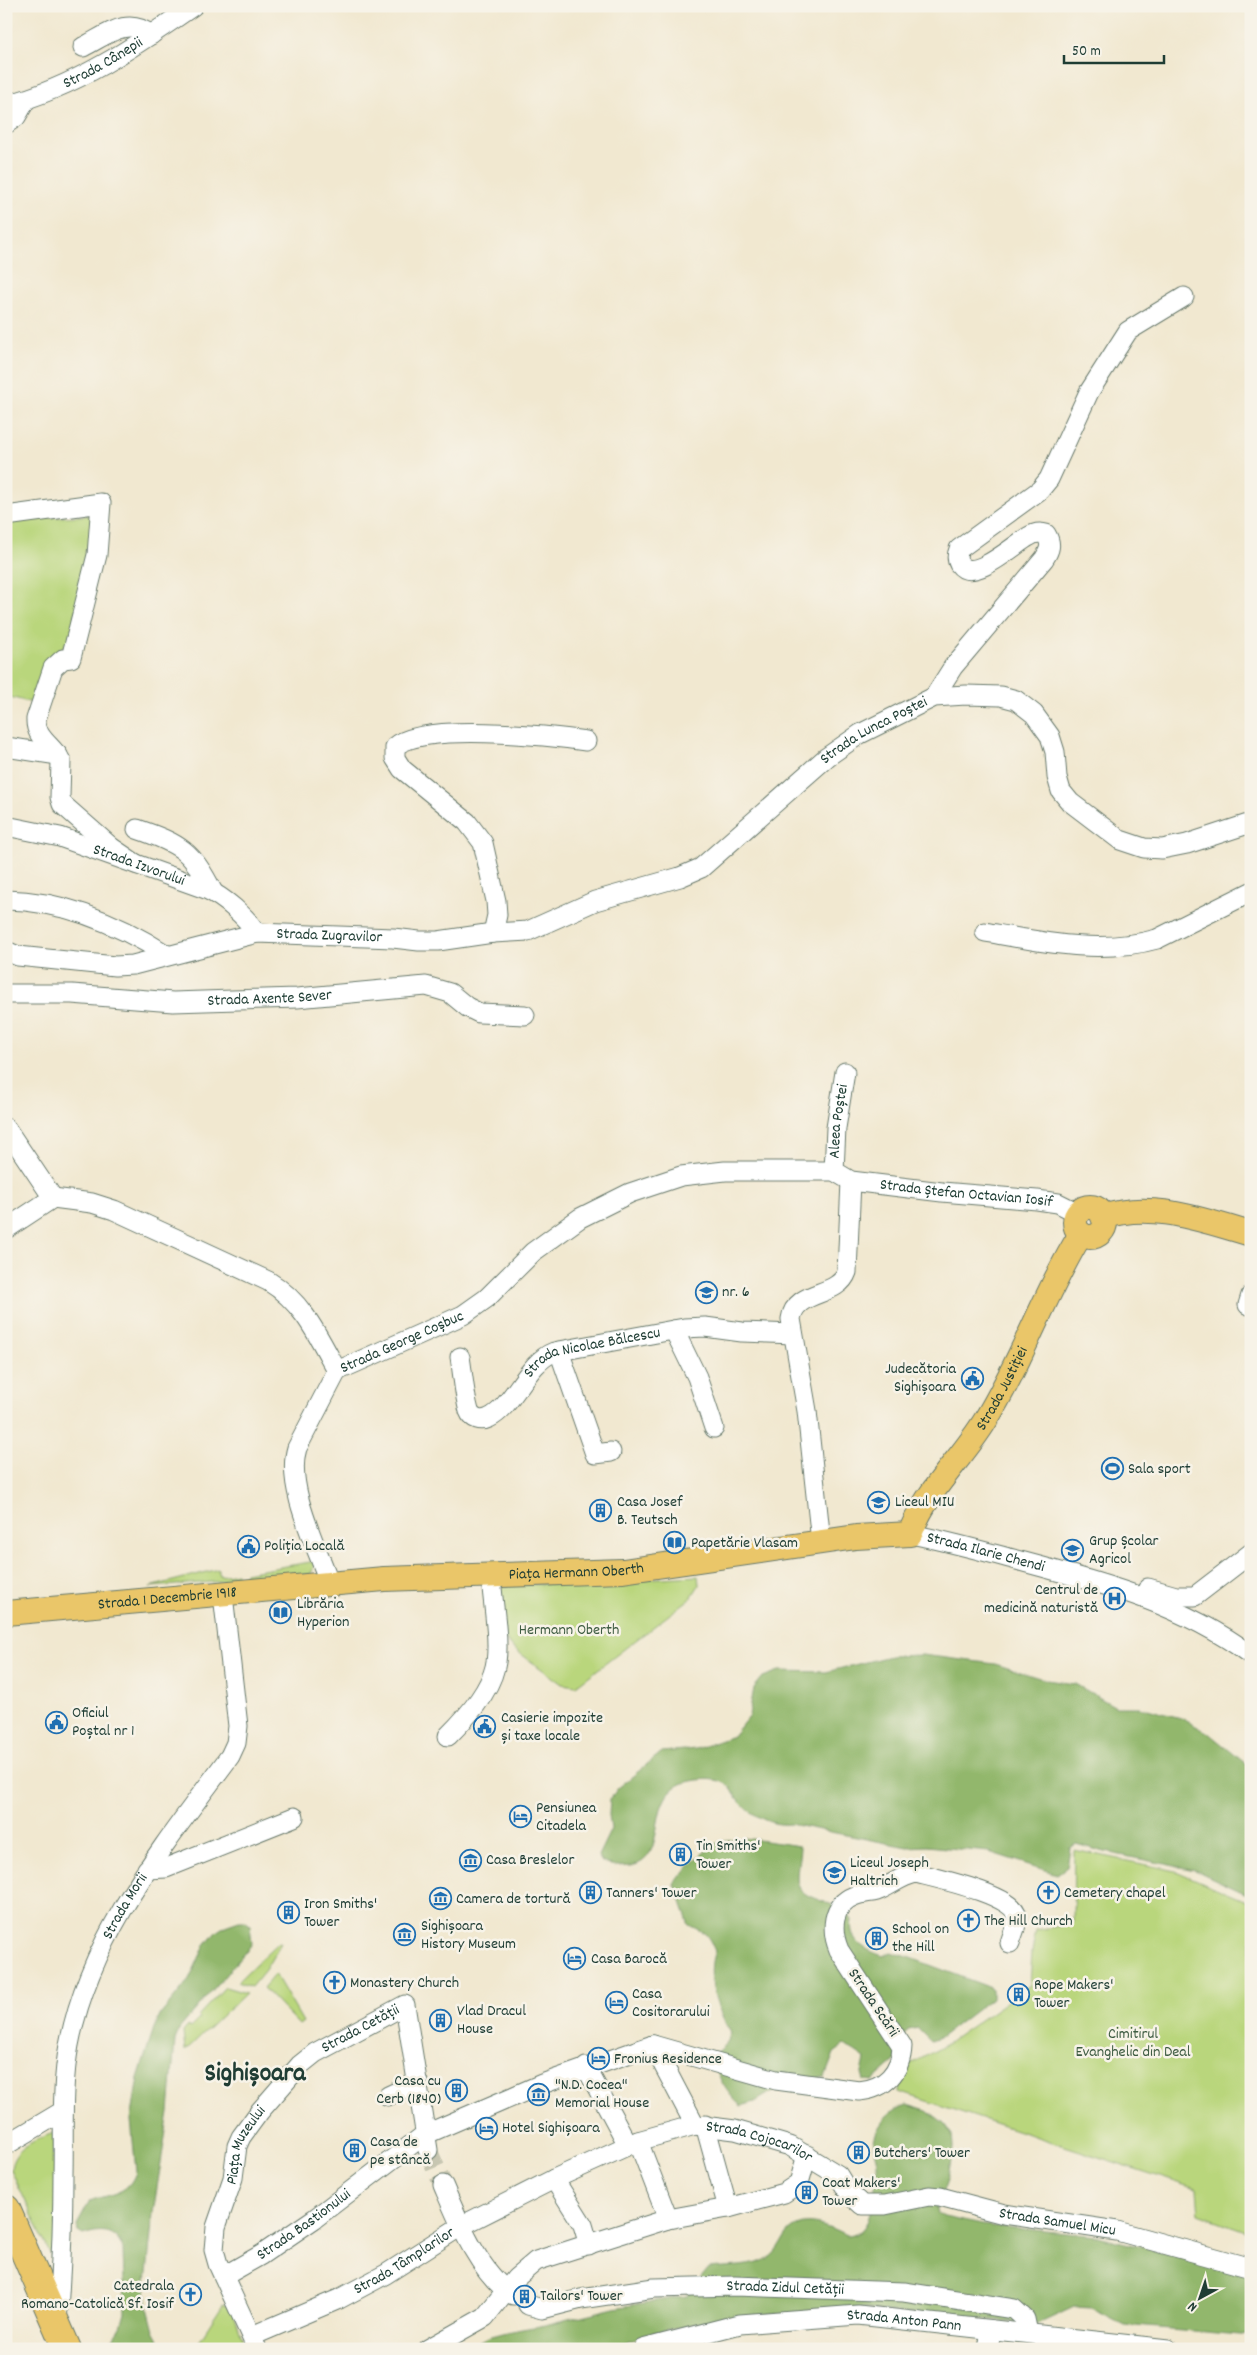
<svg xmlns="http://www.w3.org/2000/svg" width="1257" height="2355" viewBox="0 0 1257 2355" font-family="Dekko,sans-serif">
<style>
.green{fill:#b9d67c;stroke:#6c8a58}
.forest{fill:#92b76c;stroke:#587a50}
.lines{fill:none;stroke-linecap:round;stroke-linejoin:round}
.minor-tunnel{stroke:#c7c6b1;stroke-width:19;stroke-dasharray:19 9;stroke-linecap:butt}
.minor-casing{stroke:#68796b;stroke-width:21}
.major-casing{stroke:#68796b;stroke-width:26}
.highway-casing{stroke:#68796b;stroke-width:30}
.minor{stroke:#fff;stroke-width:19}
.major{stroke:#eac669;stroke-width:24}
.highway{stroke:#eac669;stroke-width:28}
.labels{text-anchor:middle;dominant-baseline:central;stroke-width:5;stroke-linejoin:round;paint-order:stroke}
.street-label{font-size:16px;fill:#1f3d34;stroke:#f7f3e8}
.poi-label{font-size:16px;fill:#1f3d34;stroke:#f7f3e8;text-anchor:start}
.park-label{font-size:16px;fill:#3e5c42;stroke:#f7f3e8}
.town-label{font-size:26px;font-weight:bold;fill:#1f3d34;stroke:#f7f3e8}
</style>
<rect width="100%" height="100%" fill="#f7f3e8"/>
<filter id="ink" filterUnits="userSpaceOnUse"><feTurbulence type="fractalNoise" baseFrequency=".02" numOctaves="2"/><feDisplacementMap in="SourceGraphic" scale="10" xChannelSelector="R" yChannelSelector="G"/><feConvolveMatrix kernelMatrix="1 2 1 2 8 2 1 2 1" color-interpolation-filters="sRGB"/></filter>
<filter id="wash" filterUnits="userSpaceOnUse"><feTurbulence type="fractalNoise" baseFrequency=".0096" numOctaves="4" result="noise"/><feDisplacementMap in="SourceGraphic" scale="20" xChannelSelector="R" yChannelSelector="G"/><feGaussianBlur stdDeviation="1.12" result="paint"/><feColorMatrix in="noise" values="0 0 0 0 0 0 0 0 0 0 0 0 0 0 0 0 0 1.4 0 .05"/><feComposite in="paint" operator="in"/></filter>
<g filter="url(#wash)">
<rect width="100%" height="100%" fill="#f1e8d0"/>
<g class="green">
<polygon points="97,515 70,639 47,666 36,704 6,696 6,520"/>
<polygon points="316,1561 311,1574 244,1579 245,1573"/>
<polygon points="218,1569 220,1576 237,1573 237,1580 150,1587"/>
<polygon points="698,1576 699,1585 691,1598 576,1686 562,1684 510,1646 504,1637 501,1586"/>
<polygon points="1074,1850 1176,1871 1251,1903 1251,2233 1199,2214 1197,2189 899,2092 904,2068 942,2047 1030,1985 1032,1952 1036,1930 1073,1924"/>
<polygon points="277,1943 281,1943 265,1970 251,1987 237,1982"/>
<polygon points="275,1974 303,2022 299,2025 263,1988"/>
<polygon points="225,1987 246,1993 185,2051 183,2032 188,2026 190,2028 200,2018 198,2016"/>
<path d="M54,2133L58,2271L11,2170C12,2149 36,2139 54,2133Z"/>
<polygon points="223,2304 232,2307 246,2349 194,2349"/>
</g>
<g class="forest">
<path d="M922,1655L995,1664L1046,1680L1075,1684L1116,1707H1140L1181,1718L1207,1732L1251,1768V1896L1195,1870L1105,1852L1076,1844L1070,1848L1067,1867L1057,1874L989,1852L927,1846L907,1847L790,1824C771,1826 753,1816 740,1802C735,1797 734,1791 729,1786C718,1776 694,1779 681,1784C644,1801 670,1859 631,1866C621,1867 611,1866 602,1862L598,1856L611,1829L609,1815L610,1800L617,1789L662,1752L696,1749L733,1736L749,1716L754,1688L763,1677L779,1671L826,1672L890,1656Z"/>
<path d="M744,1838L800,1846C800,1857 795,1875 798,1885C805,1903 839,1899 852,1920C848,1941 865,1950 883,1956L891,1952L911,1958L986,1986L992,1990V1998L940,2038L931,2041L918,2028L908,2030L895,2046L897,2059L872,2081L864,2080L862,2073L865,2059L845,2045L834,2053L825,2077L781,2086L755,2102L741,2106C726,2093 716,2075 713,2055L728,2042L731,2032C717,2011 705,1975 715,1951C706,1931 706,1934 689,1925L675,1884C681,1873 703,1852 714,1845C723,1839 734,1839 744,1838Z"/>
<path d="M239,1921H245L250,1925L252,1944L180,2028L175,2040L169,2112L153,2213L146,2283L147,2304L154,2331L164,2349H107L121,2327L125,2313L123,2249C115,2229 101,2229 83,2235L78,2232L77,2225L90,2201C109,2193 128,2196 136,2172L131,2120L138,2078L154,2028L161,2014L189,1980L204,1947L216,1932L225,1926Z"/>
<path d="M907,2105L927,2111L944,2124L952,2135L953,2148L948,2177L937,2208L938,2214L944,2217L982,2225L1097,2236L1251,2275V2336L1124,2325L1092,2308L1074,2307L1038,2324L863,2309L727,2317L656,2332L630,2340L611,2349H469L488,2337L511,2331L545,2325L614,2308L686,2296L709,2268C727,2266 754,2268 770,2257C777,2252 781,2243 786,2235C801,2214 828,2227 846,2236C855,2236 863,2231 867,2222C871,2215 877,2179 877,2169C878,2161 874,2155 874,2147C872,2129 891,2108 907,2105Z"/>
</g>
</g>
<g filter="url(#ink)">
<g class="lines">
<polyline class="minor-tunnel" points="428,2150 443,2185"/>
<defs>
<g id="minor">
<path d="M83,47C107,35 127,16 151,35"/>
<path id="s1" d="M6,105C76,87 134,47 193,6"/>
<polyline points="6,124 16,117 26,100"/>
<path d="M6,516L101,503L97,555L71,658L63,659L53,668L36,719C35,739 53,745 61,761L60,797L62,804L111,847L136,864"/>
<path d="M934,697L953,667L1044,559C1050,550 1052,544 1046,534C1040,532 1034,533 1028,537C1015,544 973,584 959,564C956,559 957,554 959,549L1040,490L1049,479L1089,392L1128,331L1184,297"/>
<polyline points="6,747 58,755"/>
<path id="s2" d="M6,826L60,837L206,889C225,898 245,916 257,933"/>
<path d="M137,829C181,844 192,851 213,892"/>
<path d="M6,900C64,901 119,924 167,955"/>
<path d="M985,932C1042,942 1100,955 1157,939L1251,892"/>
<path d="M493,933L497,915L496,901L483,843L467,822L402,769L395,758V747C420,722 549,736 586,741"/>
<path id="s3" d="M6,951L18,956L115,966L133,965L257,933L393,938L419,941H438L493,933L528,931L595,901L680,877L701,868L827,757L860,734L934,697L966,695L1001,696L1016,700L1034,714L1050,736L1055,752L1057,777L1061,791L1070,802L1120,840L1144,848L1162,849L1187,844L1251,823"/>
<path id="s4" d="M6,994H72L173,1002L297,998L426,986L450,993L467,1007L479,1013L525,1015"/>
<polyline points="6,1128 53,1198"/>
<path id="s5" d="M834,1171L836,1128L845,1072"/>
<path d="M53,1198L92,1203L114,1210L268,1281C303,1302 318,1336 337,1371"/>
<polyline points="6,1229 53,1198"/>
<polyline points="1248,1305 1251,1295"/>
<polyline points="674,1330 697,1377 714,1428"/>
<polyline points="559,1351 595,1454 611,1452"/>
<path id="s6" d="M460,1357C463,1374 464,1394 469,1411C472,1419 481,1422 489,1418C513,1407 527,1362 554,1352L684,1328L705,1327L742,1332L793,1334"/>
<path id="s7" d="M337,1371L463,1315L487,1298L533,1252L580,1218L630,1193L681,1176L725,1171H834L851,1181L942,1192L1037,1200L1058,1203L1078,1213"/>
<path id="s8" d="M910,1534C948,1541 986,1552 1024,1562C1103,1583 1184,1605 1251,1655"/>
<path d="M821,1542L807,1411L791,1319C795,1289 838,1298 847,1272L851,1181"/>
<path d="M330,1584C317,1547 285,1486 297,1448L337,1371"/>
<polyline points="1148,1588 1176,1596 1195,1596 1251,1553"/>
<path d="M448,1736C466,1718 489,1693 495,1667C501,1644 492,1600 491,1575"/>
<polyline points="147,1869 166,1868 294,1817"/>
<path d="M653,2045L776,2080L859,2091C885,2089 901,2072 902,2046L839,1950C831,1931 831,1905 854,1896C861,1893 869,1893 877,1891C890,1886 901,1876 916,1873C935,1878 1015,1895 1017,1916C1018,1924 1012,1935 1010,1943"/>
<polyline points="653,2045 695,2125"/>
<polyline points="586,2067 628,2145"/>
<polyline points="388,2096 418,2082"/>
<polyline points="705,2125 728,2208"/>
<polyline points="638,2141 668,2219"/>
<polyline points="6,2145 63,2111"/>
<polyline points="554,2179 583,2225 589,2245"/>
<path d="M443,2185C458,2220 479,2274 513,2295"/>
<path id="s9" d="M224,2276L261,2255L314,2219L424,2135L542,2084L653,2045"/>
<path id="s10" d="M528,2305L542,2309L581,2299L654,2288L735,2286L904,2292L1014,2309L1025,2319L1028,2333"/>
<path id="s11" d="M57,2322C61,2272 63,2223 63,2174C64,2131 61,2088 69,2045C90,1934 165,1844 230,1756L236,1743L238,1726L223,1595"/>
<path id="s12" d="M252,2336L339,2299L386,2274L461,2226L554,2179L638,2141L695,2125L735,2130L790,2146L838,2175L849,2193L862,2205H885L929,2196L940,2197L1004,2214L1117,2231L1251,2268"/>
<path id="s13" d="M257,2349L218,2264L214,2250L216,2227L233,2178L237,2146L241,2137L260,2111L300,2065L315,2053L405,2005L428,2150"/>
<polyline points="428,2349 485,2317 516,2278 536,2261 668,2219 728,2208 784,2193 799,2183 807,2155"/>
<path id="s14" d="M643,2349L740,2324L858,2315L1168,2349"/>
<polyline points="988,2349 991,2330"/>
</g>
<g id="major">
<circle cx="1090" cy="1222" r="15"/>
<path d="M1103,1217C1152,1200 1204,1221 1251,1234"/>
<path id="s15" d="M6,1613L384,1579L623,1571L856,1537L910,1534C926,1490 961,1460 985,1421C1022,1361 1044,1294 1081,1234"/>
</g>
<polyline id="highway" points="6,2209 67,2349"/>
</defs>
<use href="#minor" class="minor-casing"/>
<use href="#major" class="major-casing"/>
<use href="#highway" class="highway-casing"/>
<use href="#minor" class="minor"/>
<use href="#major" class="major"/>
<use href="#highway" class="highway"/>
</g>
</g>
<defs>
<symbol id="school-ring" viewBox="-11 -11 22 22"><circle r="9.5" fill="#f7f3e8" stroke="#1f6fb2" stroke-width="1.5"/><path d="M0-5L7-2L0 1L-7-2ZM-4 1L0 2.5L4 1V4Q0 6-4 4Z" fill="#1f6fb2"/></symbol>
<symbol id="civic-ring" viewBox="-11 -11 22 22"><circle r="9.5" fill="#f7f3e8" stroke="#1f6fb2" stroke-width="1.5"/><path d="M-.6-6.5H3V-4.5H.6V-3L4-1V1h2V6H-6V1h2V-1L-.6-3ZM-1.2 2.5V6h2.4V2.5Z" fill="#1f6fb2"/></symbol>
<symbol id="stadium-ring" viewBox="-11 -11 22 22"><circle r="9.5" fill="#f7f3e8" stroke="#1f6fb2" stroke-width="1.5"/><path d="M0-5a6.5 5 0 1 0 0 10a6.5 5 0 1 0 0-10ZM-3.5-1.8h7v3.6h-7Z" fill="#1f6fb2"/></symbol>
<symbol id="building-ring" viewBox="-11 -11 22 22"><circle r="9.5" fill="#f7f3e8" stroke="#1f6fb2" stroke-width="1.5"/><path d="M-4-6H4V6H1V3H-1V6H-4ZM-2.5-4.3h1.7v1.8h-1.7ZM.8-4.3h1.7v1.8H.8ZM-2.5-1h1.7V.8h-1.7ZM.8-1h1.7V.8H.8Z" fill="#1f6fb2"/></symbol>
<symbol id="library-ring" viewBox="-11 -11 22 22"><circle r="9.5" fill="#f7f3e8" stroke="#1f6fb2" stroke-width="1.5"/><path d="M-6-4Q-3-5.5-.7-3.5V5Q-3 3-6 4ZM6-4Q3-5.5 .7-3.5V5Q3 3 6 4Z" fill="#1f6fb2"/></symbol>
<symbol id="hospital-ring" viewBox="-11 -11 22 22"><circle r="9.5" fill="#f7f3e8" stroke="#1f6fb2" stroke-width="1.5"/><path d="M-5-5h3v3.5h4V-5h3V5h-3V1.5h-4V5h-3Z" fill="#1f6fb2"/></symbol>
<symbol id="hotel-ring" viewBox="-11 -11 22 22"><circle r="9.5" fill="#f7f3e8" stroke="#1f6fb2" stroke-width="1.5"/><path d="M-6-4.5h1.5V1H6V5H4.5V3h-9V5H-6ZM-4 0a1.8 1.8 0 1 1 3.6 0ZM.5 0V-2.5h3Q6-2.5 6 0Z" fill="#1f6fb2"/></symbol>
<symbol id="museum-ring" viewBox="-11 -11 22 22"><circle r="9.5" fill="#f7f3e8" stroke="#1f6fb2" stroke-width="1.5"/><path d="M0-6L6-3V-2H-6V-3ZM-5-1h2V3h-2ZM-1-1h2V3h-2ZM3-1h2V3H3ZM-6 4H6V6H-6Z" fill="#1f6fb2"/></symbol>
<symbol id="church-ring" viewBox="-11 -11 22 22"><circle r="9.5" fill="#f7f3e8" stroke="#1f6fb2" stroke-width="1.5"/><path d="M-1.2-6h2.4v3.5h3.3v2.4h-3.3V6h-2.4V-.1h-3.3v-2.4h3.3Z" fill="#1f6fb2"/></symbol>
</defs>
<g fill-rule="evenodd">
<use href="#school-ring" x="694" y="1280" width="25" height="25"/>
<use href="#civic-ring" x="960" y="1366" width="25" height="25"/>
<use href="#stadium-ring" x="1100" y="1456" width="25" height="25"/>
<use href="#school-ring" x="866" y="1490" width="25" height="25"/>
<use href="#building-ring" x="588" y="1498" width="25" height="25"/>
<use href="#library-ring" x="662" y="1530" width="25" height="25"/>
<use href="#civic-ring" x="236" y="1534" width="25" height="25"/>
<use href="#school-ring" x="1060" y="1538" width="25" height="25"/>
<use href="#hospital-ring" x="1102" y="1586" width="25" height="25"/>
<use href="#library-ring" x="268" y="1600" width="25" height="25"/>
<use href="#civic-ring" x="44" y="1710" width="25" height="25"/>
<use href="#civic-ring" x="472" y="1714" width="25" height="25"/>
<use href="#hotel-ring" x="508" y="1804" width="25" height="25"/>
<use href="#building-ring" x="668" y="1842" width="25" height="25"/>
<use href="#museum-ring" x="458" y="1848" width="25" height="25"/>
<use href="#school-ring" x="822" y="1860" width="25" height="25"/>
<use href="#building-ring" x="578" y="1880" width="25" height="25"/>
<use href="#church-ring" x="1036" y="1880" width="25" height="25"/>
<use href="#museum-ring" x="428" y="1886" width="25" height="25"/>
<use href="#building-ring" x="276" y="1900" width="25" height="25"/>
<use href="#church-ring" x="956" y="1908" width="25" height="25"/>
<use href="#museum-ring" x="392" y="1922" width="25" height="25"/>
<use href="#building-ring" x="864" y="1926" width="25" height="25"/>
<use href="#hotel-ring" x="562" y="1946" width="25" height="25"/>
<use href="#church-ring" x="322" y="1970" width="25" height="25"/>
<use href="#building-ring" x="1006" y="1982" width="25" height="25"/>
<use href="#hotel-ring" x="604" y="1990" width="25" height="25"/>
<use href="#building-ring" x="428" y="2008" width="25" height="25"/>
<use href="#hotel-ring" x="586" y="2046" width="25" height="25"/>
<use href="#building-ring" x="444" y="2078" width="25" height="25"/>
<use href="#museum-ring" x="526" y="2082" width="25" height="25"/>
<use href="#hotel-ring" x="474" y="2116" width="25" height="25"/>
<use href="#building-ring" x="342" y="2138" width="25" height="25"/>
<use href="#building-ring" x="846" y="2140" width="25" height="25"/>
<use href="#building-ring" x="794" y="2180" width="25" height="25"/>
<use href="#church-ring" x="178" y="2282" width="25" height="25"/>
<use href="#building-ring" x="512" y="2284" width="25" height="25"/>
</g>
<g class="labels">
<g class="street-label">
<text stroke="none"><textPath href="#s1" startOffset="106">Strada Cânepii</textPath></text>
<text stroke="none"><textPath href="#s3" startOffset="935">Strada Lunca Poștei</textPath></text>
<text stroke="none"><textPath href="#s2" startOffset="139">Strada Izvorului</textPath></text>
<text stroke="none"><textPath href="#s3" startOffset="329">Strada Zugravilor</textPath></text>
<text stroke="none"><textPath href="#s4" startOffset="264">Strada Axente Sever</textPath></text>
<text stroke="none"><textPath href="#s5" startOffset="50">Aleea Poștei</textPath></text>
<text stroke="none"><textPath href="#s7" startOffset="689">Strada Ștefan Octavian Iosif</textPath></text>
<text stroke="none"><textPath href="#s7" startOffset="71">Strada George Coșbuc</textPath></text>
<text stroke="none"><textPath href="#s6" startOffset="208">Strada Nicolae Bălcescu</textPath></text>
<text stroke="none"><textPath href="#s15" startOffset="1081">Strada Justiției</textPath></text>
<text stroke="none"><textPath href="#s8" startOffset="78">Strada Ilarie Chendi</textPath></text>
<text stroke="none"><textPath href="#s15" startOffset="572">Piața Hermann Oberth</textPath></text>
<text stroke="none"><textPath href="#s15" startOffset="162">Strada 1 Decembrie 1918</textPath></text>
<text stroke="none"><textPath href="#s11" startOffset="428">Strada Morii</textPath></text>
<text transform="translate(873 2003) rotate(56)">Strada Scării</text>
<text stroke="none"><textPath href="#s13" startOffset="389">Strada Cetății</textPath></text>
<text stroke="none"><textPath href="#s12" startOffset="559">Strada Cojocarilor</textPath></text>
<text stroke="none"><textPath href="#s13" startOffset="219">Piața Muzeului</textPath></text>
<text stroke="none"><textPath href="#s12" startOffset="884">Strada Samuel Micu</textPath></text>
<text stroke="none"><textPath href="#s9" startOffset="95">Strada Bastionului</textPath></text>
<text stroke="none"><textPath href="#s12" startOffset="170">Strada Tâmplarilor</textPath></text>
<text stroke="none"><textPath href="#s10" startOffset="260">Strada Zidul Cetății</textPath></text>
<text stroke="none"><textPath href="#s14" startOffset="265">Strada Anton Pann</textPath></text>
</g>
<g class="poi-label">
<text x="722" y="1292">nr. 6</text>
<text x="956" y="1369" text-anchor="end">Judecătoria<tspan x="956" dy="18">Sighișoara</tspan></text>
<text x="1128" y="1469">Sala sport</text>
<text x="617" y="1502">Casa Josef<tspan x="617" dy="18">B. Teutsch</tspan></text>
<text x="895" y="1502">Liceul MIU</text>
<text x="1089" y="1541">Grup Școlar<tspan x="1089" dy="18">Agricol</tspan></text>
<text x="691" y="1543">Papetărie Vlasam</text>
<text x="264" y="1546">Poliția Locală</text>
<text x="1098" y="1590" text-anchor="end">Centrul de<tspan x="1098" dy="18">medicină naturistă</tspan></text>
<text x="297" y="1604">Librăria<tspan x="297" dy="18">Hyperion</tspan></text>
<text x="72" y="1713">Oficiul<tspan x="72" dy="18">Poștal nr 1</tspan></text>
<text x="501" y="1718">Casierie impozite<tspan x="501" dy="18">și taxe locale</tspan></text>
<text x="536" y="1808">Pensiunea<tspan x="536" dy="18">Citadela</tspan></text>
<text x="696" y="1846">Tin Smiths'<tspan x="696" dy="18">Tower</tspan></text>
<text x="486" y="1860">Casa Breslelor</text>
<text x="850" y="1863">Liceul Joseph<tspan x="850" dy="18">Haltrich</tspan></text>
<text x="606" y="1893">Tanners' Tower</text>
<text x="1064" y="1893">Cemetery chapel</text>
<text x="456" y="1899">Camera de tortură</text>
<text x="304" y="1904">Iron Smiths'<tspan x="304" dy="18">Tower</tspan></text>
<text x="984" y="1921">The Hill Church</text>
<text x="421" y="1926">Sighișoara<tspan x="421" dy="18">History Museum</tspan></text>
<text x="892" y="1929">School on<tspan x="892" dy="18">the Hill</tspan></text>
<text x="591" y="1959">Casa Barocă</text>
<text x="350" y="1983">Monastery Church</text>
<text x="1034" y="1985">Rope Makers'<tspan x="1034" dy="18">Tower</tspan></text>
<text x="632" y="1994">Casa<tspan x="632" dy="18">Cositorarului</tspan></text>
<text x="457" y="2011">Vlad Dracul<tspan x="457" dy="18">House</tspan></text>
<text x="614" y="2059">Fronius Residence</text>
<text x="441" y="2081" text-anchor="end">Casa cu<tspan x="441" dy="18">Cerb (1840)</tspan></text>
<text x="555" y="2085">"N.D. Cocea"<tspan x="555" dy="18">Memorial House</tspan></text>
<text x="502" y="2128">Hotel Sighișoara</text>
<text x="370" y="2142">Casa de<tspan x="370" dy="18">pe stâncă</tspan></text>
<text x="874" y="2153">Butchers' Tower</text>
<text x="822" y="2183">Coat Makers'<tspan x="822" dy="18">Tower</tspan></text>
<text x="174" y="2286" text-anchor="end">Catedrala<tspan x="174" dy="18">Romano-Catolică Sf. Iosif</tspan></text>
<text x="540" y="2296">Tailors' Tower</text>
</g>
<g class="park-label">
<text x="569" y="1630">Hermann Oberth</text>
<text x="1133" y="2034">Cimitirul<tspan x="1133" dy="18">Evanghelic din Deal</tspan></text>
</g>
<g class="town-label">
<text x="255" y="2074">Sighișoara</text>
</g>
</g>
<rect width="1257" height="2355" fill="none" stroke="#f7f3e8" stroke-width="25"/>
<g transform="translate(1200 2298) rotate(220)" stroke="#f7f3e8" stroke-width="4" paint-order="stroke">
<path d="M0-4L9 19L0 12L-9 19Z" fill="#1f3d34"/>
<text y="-8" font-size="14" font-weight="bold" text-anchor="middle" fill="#1f3d34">N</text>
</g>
<path d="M1064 55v8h100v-8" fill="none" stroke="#1f3d34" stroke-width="2.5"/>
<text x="1072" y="55" font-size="15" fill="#1f3d34" stroke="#f7f3e8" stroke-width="4" paint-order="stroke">50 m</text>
</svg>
